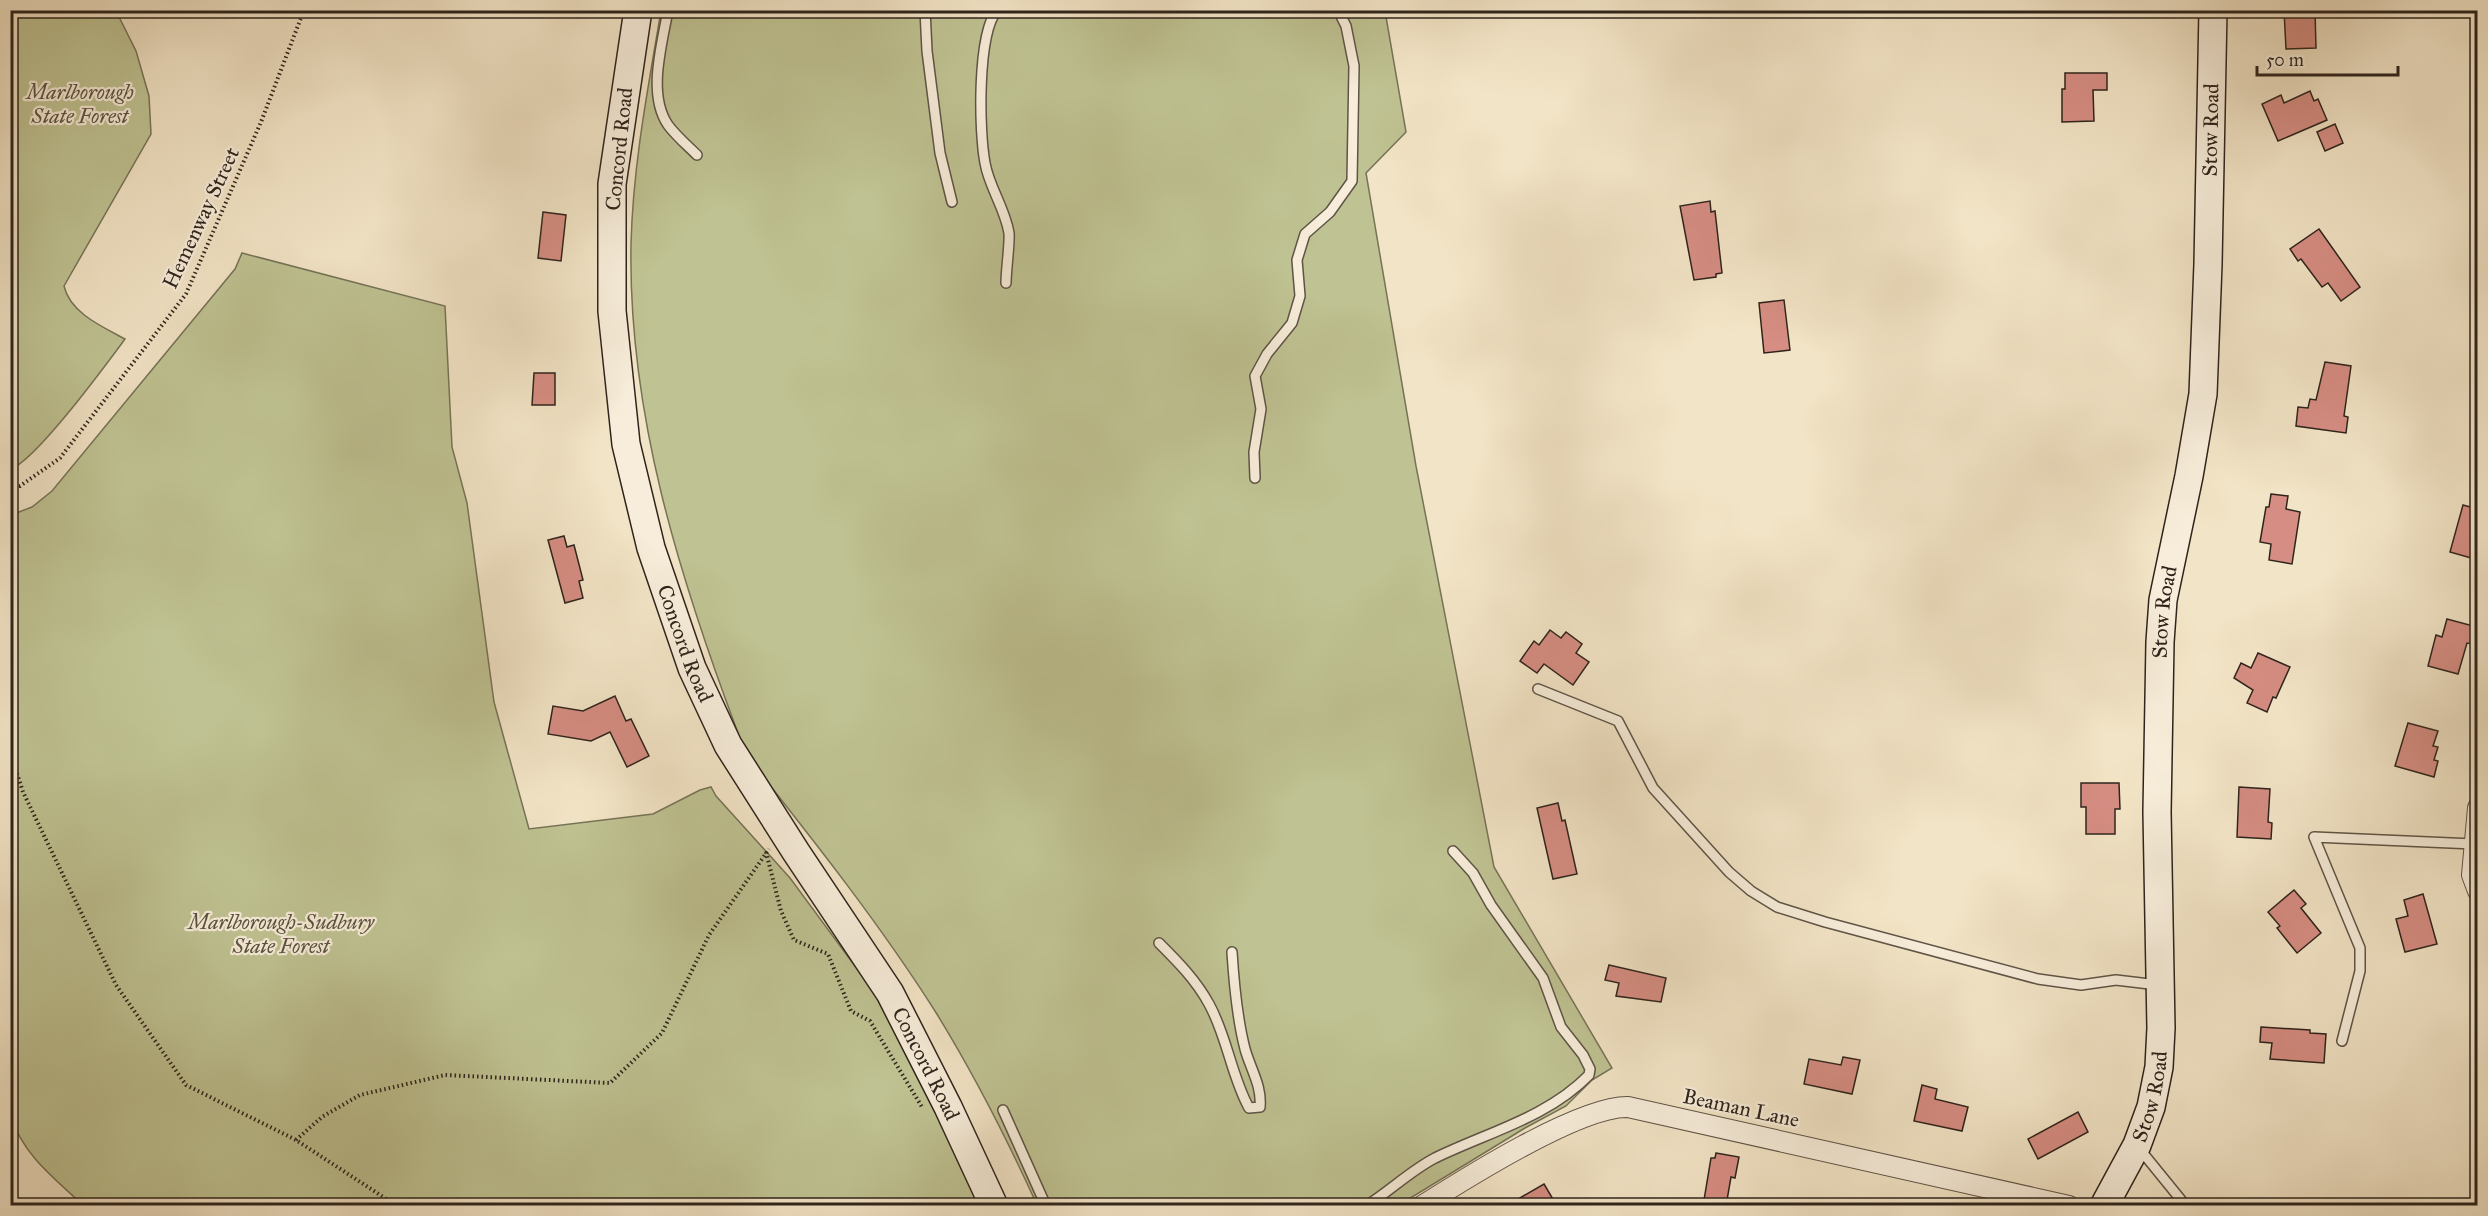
<svg xmlns="http://www.w3.org/2000/svg" width="2488" height="1216" viewBox="0 0 2488 1216" font-family="'IM FELL Great Primer',serif">
<style>
.green{fill:#bfc292;stroke:#767357;stroke-width:1.5}
.building{fill:#d68d83;stroke:#2e241c;stroke-width:1.5}
.lines{fill:none;stroke-linecap:round;stroke-linejoin:round}
.lane-casing{stroke:#5f5446;stroke-width:12}
.street-casing{stroke:#5f5446;stroke-width:22}
.secondary-casing{stroke:#2e241c;stroke-width:30}
.path{stroke:#2e241c;stroke-width:4;stroke-dasharray:1.5 3;stroke-linecap:butt}
.lane{stroke:#f7edda;stroke-width:9}
.street{stroke:#f7edda;stroke-width:20}
.secondary{stroke:#f7edda;stroke-width:27}
.labels{text-anchor:middle;dominant-baseline:central;stroke-width:4.5;stroke-linejoin:round;paint-order:stroke}
.park-label{font-size:21px;font-style:italic;fill:#5a533f;stroke:#f7edda}
.street-label{font-size:21px;fill:#2e241c;stroke:#f7edda}
</style>
<rect width="100%" height="100%" fill="#f2e4c6"/>
<filter id="stains"><feTurbulence type="fractalNoise" baseFrequency=".00333" numOctaves="4"/><feColorMatrix values="0 0 0 0 .2 0 0 0 0 .09 0 0 0 0 .02 0 0 0 .5 -.17"/></filter>
<radialGradient id="worn" r=".72"><stop offset=".6" stop-color="#630" stop-opacity="0"/><stop offset="1" stop-color="#630" stop-opacity=".3"/></radialGradient>
<g class="green">
<path d="M11,10L116,11L136,51L149,96L151,134L64,286C70,313 103,327 125,339C105,366 38,458 11,469Z"/>
<path d="M661,11H1385L1406,132L1366,173L1416,466L1494,867L1612,1068L1592,1080L1566,1106L1525,1128L1399,1205H1037C1007,1139 974,1074 935,1011C874,915 802,826 731,736L738,733C679,576 628,413 631,244C633,165 648,88 661,11Z"/>
<path d="M242,253L445,306L452,447L467,503L494,702L529,829L653,814L700,790L711,787L716,796L790,878L908,1038L992,1205H83C55,1179 22,1154 11,1116V515L32,507L52,491L235,269Z"/>
</g>
<g class="building">
<polygon points="2284,10 2315,10 2316,48 2286,49"/>
<polygon points="2065,73 2107,73 2107,90 2093,90 2094,121 2062,122 2062,89 2065,89"/>
<polygon points="2310,91 2314,101 2318,99 2327,120 2278,141 2262,104 2281,95 2284,103"/>
<polygon points="2335,124 2343,143 2325,151 2317,132"/>
<polygon points="1710,201 1711,212 1715,211 1722,273 1716,274 1716,277 1694,280 1680,206"/>
<polygon points="543,212 566,215 561,261 538,258"/>
<polygon points="2319,229 2360,287 2341,301 2328,283 2322,287 2301,259 2298,261 2290,249"/>
<polygon points="1784,300 1790,350 1764,353 1759,303"/>
<polygon points="2325,362 2351,366 2344,416 2348,417 2346,433 2296,426 2298,407 2308,408 2310,399 2316,400"/>
<polygon points="534,373 555,373 555,405 532,405"/>
<polygon points="2271,494 2288,496 2286,509 2300,512 2292,564 2269,560 2271,544 2260,542 2266,507 2269,507"/>
<polygon points="2463,505 2478,509 2478,560 2450,552"/>
<polygon points="564,536 567,547 574,545 583,580 579,581 583,598 565,603 548,540"/>
<polygon points="2447,619 2477,627 2472,644 2467,643 2458,674 2428,666 2436,635 2442,637"/>
<polygon points="1550,630 1561,638 1566,632 1582,644 1576,653 1589,662 1573,685 1544,664 1537,673 1520,661 1534,641 1539,645"/>
<polygon points="2258,653 2290,667 2276,698 2273,697 2267,712 2247,703 2253,690 2234,678 2241,663 2251,668"/>
<polygon points="615,696 626,721 631,719 649,756 627,767 610,732 591,741 548,734 553,706 583,711"/>
<polygon points="2408,723 2438,731 2433,746 2438,747 2434,760 2438,761 2434,777 2395,766"/>
<polygon points="2081,783 2119,783 2120,809 2115,809 2115,834 2086,834 2086,807 2081,807"/>
<polygon points="2239,787 2270,789 2268,822 2272,823 2271,839 2237,837"/>
<polygon points="1558,803 1562,821 1565,820 1577,874 1553,879 1537,808"/>
<polygon points="2294,890 2306,904 2301,908 2321,933 2297,953 2277,928 2280,926 2268,912"/>
<polygon points="2423,894 2437,944 2405,952 2396,919 2408,916 2404,900"/>
<polygon points="1609,965 1666,978 1661,1002 1616,996 1619,983 1605,980"/>
<polygon points="2261,1027 2310,1030 2310,1033 2326,1034 2324,1063 2270,1059 2272,1043 2260,1042"/>
<polygon points="1843,1057 1860,1060 1852,1094 1804,1084 1809,1059 1841,1065"/>
<polygon points="1922,1085 1937,1089 1935,1099 1968,1107 1962,1131 1914,1121"/>
<polygon points="2078,1112 2088,1132 2038,1159 2028,1139"/>
<polygon points="1716,1153 1739,1157 1735,1178 1731,1177 1726,1206 1703,1206 1711,1158 1715,1158"/>
<polygon points="1544,1184 1557,1206 1506,1206"/>
</g>
<g class="lines">
<defs>
<g id="lane">
<path d="M668,10C662,45 647,94 668,125C676,136 688,146 697,155"/>
<polyline points="925,10 927,51 940,153 952,202"/>
<path d="M997,10C977,35 979,131 985,163C989,187 1005,208 1009,233C1010,243 1006,270 1006,283"/>
<polyline points="1255,478 1254,452 1261,409 1255,376 1267,354 1292,323 1300,296 1297,260 1305,234 1330,212 1352,181 1354,66 1346,26 1338,10"/>
<polyline points="1538,689 1618,721 1653,788 1729,872 1751,891 1777,907 1825,922 2038,979 2081,985 2116,980 2158,985"/>
<path d="M1159,943C1178,962 1196,980 1209,1004C1227,1036 1231,1075 1249,1108L1260,1107C1262,1086 1251,1070 1245,1049C1237,1018 1234,984 1232,952"/>
<polyline points="2342,1041 2360,971 2360,948 2314,837 2474,844"/>
<polyline points="1003,1110 1046,1206"/>
<polyline points="2138,1147 2186,1206"/>
<path d="M1366,1206C1390,1191 1410,1171 1435,1158C1488,1132 1547,1118 1589,1075L1590,1069L1583,1055L1561,1027L1543,978L1491,905L1473,873L1453,851"/>
</g>
<g id="street">
<polyline points="2478,808 2472,875 2478,891"/>
<path d="M1422,1206C1466,1178 1580,1106 1628,1107L2069,1206"/>
</g>
<g id="secondary">
<path id="s1" d="M638,10L612,184V311L626,444L651,548L692,668L728,745L796,852L890,993L948,1107L994,1206"/>
<path id="s2" d="M2104,1206L2137,1145L2151,1107L2159,1067L2161,1028L2157,812L2160,642L2163,600L2189,476L2203,394L2208,264L2213,10"/>
</g>
</defs>
<use href="#lane" class="lane-casing"/>
<use href="#street" class="street-casing"/>
<use href="#secondary" class="secondary-casing"/>
<g class="path">
<polyline points="10,487 20,486 60,458 186,294 261,122 304,10"/>
<polyline points="10,752 23,792 116,985 186,1085 296,1140 397,1206"/>
<polyline points="766,852 781,911 794,940 828,954 851,1011 870,1021 922,1107"/>
<polyline points="296,1140 322,1117 360,1095 445,1075 610,1083 662,1033 709,935 769,849"/>
</g>
<use href="#lane" class="lane"/>
<use href="#street" class="street"/>
<use href="#secondary" class="secondary"/>
</g>
<g class="labels">
<g class="park-label">
<text x="80" y="92">Marlborough<tspan x="80" dy="24">State Forest</tspan></text>
<text x="281" y="922">Marlborough-Sudbury<tspan x="281" dy="24">State Forest</tspan></text>
</g>
<g class="street-label">
<text stroke="none"><textPath href="#s2" startOffset="1092">Stow Road</textPath></text>
<text transform="translate(619 149) rotate(-84)">Concord Road</text>
<text transform="translate(201 218) rotate(-65)">Hemenway Street</text>
<text stroke="none"><textPath href="#s2" startOffset="606">Stow Road</textPath></text>
<text stroke="none"><textPath href="#s1" startOffset="645">Concord Road</textPath></text>
<text stroke="none"><textPath href="#s1" startOffset="1131">Concord Road</textPath></text>
<text stroke="none"><textPath href="#s2" startOffset="120">Stow Road</textPath></text>
<text transform="translate(1741 1108) rotate(12)">Beaman Lane</text>
</g>
</g>
<rect width="2488" height="1216" fill="none" stroke="#f2e4c6" stroke-width="36"/>
<rect x="12" y="12" width="2464" height="1192" fill="none" stroke="#2e241c" stroke-width="3"/>
<rect x="18" y="18" width="2452" height="1180" fill="none" stroke="#2e241c" stroke-width="1.5"/>
<path d="M2257 66v9h141v-9" fill="none" stroke="#2e241c" stroke-width="3"/>
<text x="2266" y="66" font-size="18" fill="#2e241c" stroke="#f7edda" stroke-width="4.5" paint-order="stroke">50 m</text>
<rect width="100%" height="100%" filter="url(#stains)"/>
<rect width="100%" height="100%" fill="url(#worn)"/>
</svg>
